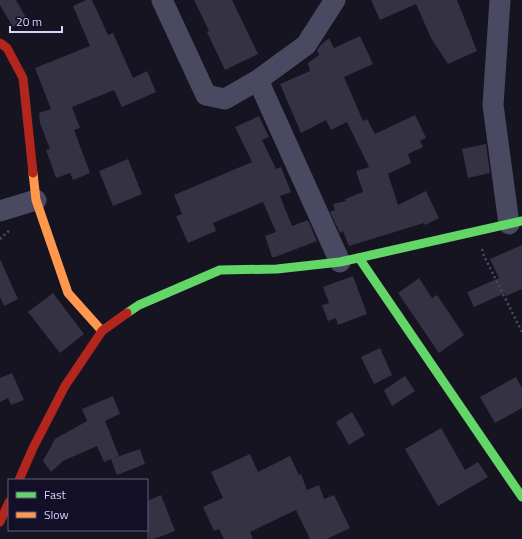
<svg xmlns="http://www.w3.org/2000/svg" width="522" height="539" viewBox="0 0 522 539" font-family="'Titillium Web',sans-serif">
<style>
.building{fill:#343243}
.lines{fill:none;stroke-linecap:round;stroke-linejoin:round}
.path{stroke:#44505f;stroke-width:2.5;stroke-dasharray:2 3;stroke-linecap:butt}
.street{stroke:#4a4962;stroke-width:21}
.fast{stroke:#63d668;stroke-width:9}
.slow{stroke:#ff974d;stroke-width:9}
.jam{stroke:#b3261e;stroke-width:9}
</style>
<rect width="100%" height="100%" fill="#161421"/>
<g class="building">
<polygon points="0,0 16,0 27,19 13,27 0,5"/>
<polygon points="86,0 92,0 108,35 113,33 133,78 147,71 156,92 122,107 114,90 72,107 80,128 74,130 90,173 73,180 70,173 56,178 46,150 50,149 40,123 39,113 51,109 35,68 90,46 73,6"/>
<polygon points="194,0 232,0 258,54 225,70 207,32 209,31"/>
<polygon points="371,0 457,0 477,51 448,64 431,38 416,4 380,20"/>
<polygon points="360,36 373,64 344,77 363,121 367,119 375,134 415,115 426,138 420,141 423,147 408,154 411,163 388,174 398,205 426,191 439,218 425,225 424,223 349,246 343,231 340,233 330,212 335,210 333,204 346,201 345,199 363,192 356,171 369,167 347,122 331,130 326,120 301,133 280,84 310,71 308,63 319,55 317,50 320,46 329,38 334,48"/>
<polygon points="259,116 269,137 262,140 276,169 281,167 291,192 280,196 292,226 308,220 317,241 275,257 272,257 265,236 276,232 263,202 213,223 216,231 188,243 176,216 182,214 174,195 252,162 235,127"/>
<polygon points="486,144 490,173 468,178 462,149"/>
<polygon points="128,159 142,194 113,206 99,171"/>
<polygon points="522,245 522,289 506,296 505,293 474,307 467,292 499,278 490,259"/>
<polygon points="0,259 18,299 4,306 0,297"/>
<polygon points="353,276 367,314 338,325 336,318 328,321 322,305 329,303 323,287"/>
<polygon points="419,278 432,298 437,295 464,335 439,353 398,293"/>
<polygon points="53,293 84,334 60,353 28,312"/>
<polygon points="380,348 392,375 374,384 361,357"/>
<polygon points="12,373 24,400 11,405 8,398 0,402 0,378"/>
<polygon points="405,376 415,391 392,406 384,390"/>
<polygon points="516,377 522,388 522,408 495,423 480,397"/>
<polygon points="113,396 120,414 105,421 119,456 104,462 97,446 63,461 51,472 43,461 55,439 87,421 82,409"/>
<polygon points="352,412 365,435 349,445 336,422"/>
<polygon points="441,428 465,470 478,462 488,477 438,506 405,449"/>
<polygon points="140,449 145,464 117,475 111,459"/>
<polygon points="250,454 258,472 290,456 299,475 301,474 307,490 319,485 324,499 334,495 350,528 327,539 310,539 296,510 250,532 253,539 224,539 219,529 214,531 203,507 223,498 211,472"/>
<polygon points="161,495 175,531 154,539 147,539 147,501"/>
</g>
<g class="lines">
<g class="path">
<polyline points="0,239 11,229"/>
<polyline points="482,249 484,256 522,332"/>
</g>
<g class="street">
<polyline points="162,0 206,95 225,99 258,80 306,45 335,0"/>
<polyline points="500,0 493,105 509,224"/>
<polyline points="258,80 340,262"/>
<polyline points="0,211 36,200"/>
</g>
<g class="fast">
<polyline points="359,258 522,497"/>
<polyline points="127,313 139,305 220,270 277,269 340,262 522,221"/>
</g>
<polyline class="slow" points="33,173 36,200 68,293 102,331"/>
<g class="jam">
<polyline points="0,43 7,48 23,78 33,173"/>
<polyline points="19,480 33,448 65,386 102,331 127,313"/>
<polyline points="0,522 9,502"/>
</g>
</g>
<rect x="8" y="479" width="140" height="52" fill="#130f26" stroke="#625e7d"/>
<rect x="16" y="492" width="20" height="6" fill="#63d668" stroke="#625e7d"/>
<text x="44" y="499" font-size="12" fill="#d9d4ff">Fast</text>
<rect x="16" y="512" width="20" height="6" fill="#ff974d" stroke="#625e7d"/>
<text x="44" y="519" font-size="12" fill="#d9d4ff">Slow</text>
<path d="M10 26v6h52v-6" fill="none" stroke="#d9d4ff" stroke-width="2"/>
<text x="16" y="26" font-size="12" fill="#d9d4ff" stroke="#130f26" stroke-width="3" paint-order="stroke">20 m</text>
</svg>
